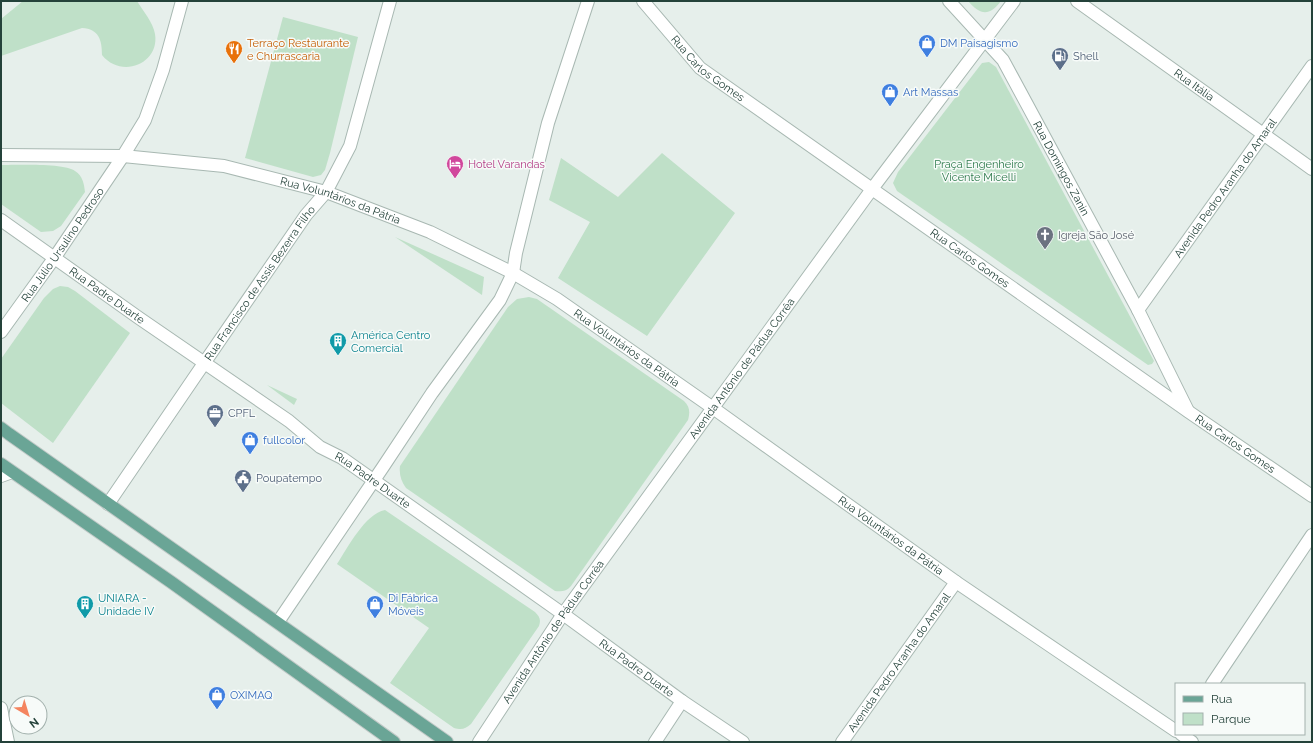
<svg xmlns="http://www.w3.org/2000/svg" width="1313" height="743" viewBox="0 0 1313 743" font-family="Raleway,sans-serif">
<style>
.green{fill:#bfe0c8}
.lines{fill:none;stroke-linecap:round;stroke-linejoin:round}
.minor-casing{stroke:#a8b8b2;stroke-width:14}
.tertiary-casing{stroke:#a8b8b2;stroke-width:14}
.primary-casing{stroke:#c2cac8;stroke-width:14}
.minor{stroke:#fff;stroke-width:12}
.tertiary{stroke:#fff;stroke-width:12}
.primary{stroke:#6aa596;stroke-width:12}
.labels{text-anchor:middle;dominant-baseline:central;stroke-width:3;stroke-linejoin:round;paint-order:stroke}
.food-label{font-size:11px;fill:#c56008;stroke:#f7fbf9;text-anchor:start}
.shop-label{font-size:11px;fill:#366cbe;stroke:#f7fbf9;text-anchor:start}
.service-label{font-size:11px;fill:#4e5e75;stroke:#f7fbf9;text-anchor:start}
.street-label{font-size:11px;fill:#24423a;stroke:#f7fbf9}
.hotel-label{font-size:11px;fill:#b23c85;stroke:#f7fbf9;text-anchor:start}
.park-label{font-size:11px;fill:#2d7a4b;stroke:#f7fbf9}
.worship-label{font-size:11px;fill:#5b616d;stroke:#f7fbf9;text-anchor:start}
.culture-label{font-size:11px;fill:#0d838f;stroke:#f7fbf9;text-anchor:start}
</style>
<rect width="100%" height="100%" fill="#e6efeb"/>
<g class="green">
<path d="M23,1H137C143,11 153,22 155,34C160,64 121,79 102,55C102,40 99,29 82,28L1,56V19Z"/>
<path d="M968,1H1001C989,17 980,15 968,1Z"/>
<polygon points="283,17 358,37 330,153 325,170 321,175 313,177 245,158"/>
<polygon points="989,62 996,67 1154,361 1152,364 1148,365 897,191 893,183 898,172 982,63"/>
<polygon points="662,153 735,213 647,336 558,278 590,222 549,200 561,158 618,197"/>
<path d="M1,165C16,165 65,163 75,171C83,176 84,184 85,192L61,226L53,231L41,232L1,204Z"/>
<polygon points="395,237 484,277 482,295"/>
<polygon points="60,286 68,287 75,291 130,333 53,443 1,403 1,359 44,298 53,289"/>
<path d="M529,297L537,299L684,401C690,407 690,412 688,420L571,586C567,591 561,592 555,591L406,488C401,481 399,474 400,466L508,307L517,299Z"/>
<polygon points="267,385 297,399 294,405"/>
<path d="M385,510L535,612C540,617 541,620 539,626L471,724C465,729 462,730 454,728L390,683L429,628L337,564C348,547 365,514 385,510Z"/>
</g>
<g class="lines">
<defs>
<g id="minor">
<path id="s1" d="M1,155L123,156L224,166L326,192L430,232L513,273L557,299L713,408L956,582L1176,731"/>
<path id="s2" d="M1,220L139,318L289,421L320,447L342,458L563,614L682,701L743,742"/>
<path id="s3" d="M1138,310L1312,66"/>
<path id="s4" d="M1,332L55,257L123,156L145,120L163,70L182,1"/>
<polyline points="1,476 12,472"/>
<path id="s5" d="M108,504L196,375L306,215L326,192L350,146L390,1"/>
<polyline points="278,622 383,467 432,393 500,300 513,273 516,253 548,123 588,1"/>
<polyline points="1212,684 1312,535"/>
<polyline points="1,708 8,742"/>
<polyline points="1181,734 1192,742"/>
<path id="s6" d="M479,742L563,614L872,189"/>
<polyline points="655,742 682,701"/>
<path id="s7" d="M842,742L956,582"/>
</g>
<g id="tertiary">
<path id="s8" d="M643,1L700,68L1189,412L1312,496"/>
<path id="s9" d="M949,1L1003,60L1138,310L1188,411"/>
<path id="s10" d="M1077,1L1312,169"/>
<polyline points="872,189 1014,1"/>
</g>
<g id="primary">
<polyline points="1,428 9,434 447,742"/>
<polyline points="1,464 171,582 394,742"/>
</g>
</defs>
<use href="#minor" class="minor-casing"/>
<use href="#tertiary" class="tertiary-casing"/>
<use href="#primary" class="primary-casing"/>
<use href="#minor" class="minor"/>
<use href="#tertiary" class="tertiary"/>
<use href="#primary" class="primary"/>
</g>
<defs>
<symbol id="shop-pin" viewBox="-11 -11 22 30"><path d="M0 17L-7.5 6A9.5 9.5 0 1 1 7.5 6Z" fill="#3f7fe0" stroke="#f7fbf9"/><path d="M-5-2.5h2.3a2.7 3.5 0 0 1 5.4 0H5L5.5 6h-11ZM-1.5-2.5h3a1.5 2.3 0 0 0-3 0Z" fill="#fff"/></symbol>
<symbol id="restaurant-pin" viewBox="-11 -11 22 30"><path d="M0 17L-7.5 6A9.5 9.5 0 1 1 7.5 6Z" fill="#e8710a" stroke="#f7fbf9"/><path d="M-5-6h1v4h1v-4h1v4h1v-4h1v5L-1.5 .5V6h-2V.5L-5-1ZM5-6V6H3V1.5H1.5Q1.5-4 5-6Z" fill="#fff"/></symbol>
<symbol id="fuel-pin" viewBox="-11 -11 22 30"><path d="M0 17L-7.5 6A9.5 9.5 0 1 1 7.5 6Z" fill="#5c6f8a" stroke="#f7fbf9"/><path d="M-5.5-6h7V0h2V4h1.3V-2.5L3-4.5l.8-.8L6-3V5H2.5V1h-1V6h-7ZM-4.2-4.7v3.2H.2V-4.7Z" fill="#fff"/></symbol>
<symbol id="hotel-pin" viewBox="-11 -11 22 30"><path d="M0 17L-7.5 6A9.5 9.5 0 1 1 7.5 6Z" fill="#d1479c" stroke="#f7fbf9"/><path d="M-6-4.5h1.5V1H6V5H4.5V3h-9V5H-6ZM-4 0a1.8 1.8 0 1 1 3.6 0ZM.5 0V-2.5h3Q6-2.5 6 0Z" fill="#fff"/></symbol>
<symbol id="church-pin" viewBox="-11 -11 22 30"><path d="M0 17L-7.5 6A9.5 9.5 0 1 1 7.5 6Z" fill="#6b7280" stroke="#f7fbf9"/><path d="M-1.2-6h2.4v3.5h3.3v2.4h-3.3V6h-2.4V-.1h-3.3v-2.4h3.3Z" fill="#fff"/></symbol>
<symbol id="building-pin" viewBox="-11 -11 22 30"><path d="M0 17L-7.5 6A9.5 9.5 0 1 1 7.5 6Z" fill="#0f9aa8" stroke="#f7fbf9"/><path d="M-4-6H4V6H1V3H-1V6H-4ZM-2.5-4.3h1.7v1.8h-1.7ZM.8-4.3h1.7v1.8H.8ZM-2.5-1h1.7V.8h-1.7ZM.8-1h1.7V.8H.8Z" fill="#fff"/></symbol>
<symbol id="office-pin" viewBox="-11 -11 22 30"><path d="M0 17L-7.5 6A9.5 9.5 0 1 1 7.5 6Z" fill="#5c6f8a" stroke="#f7fbf9"/><path d="M-6-3h4V-5.5h4V-3h4V5H-6ZM-1-4.5V-3h2v-1.5ZM-6 0V1H6V0Z" fill="#fff"/></symbol>
<symbol id="civic-pin" viewBox="-11 -11 22 30"><path d="M0 17L-7.5 6A9.5 9.5 0 1 1 7.5 6Z" fill="#5c6f8a" stroke="#f7fbf9"/><path d="M-.6-6.5H3V-4.5H.6V-3L4-1V1h2V6H-6V1h2V-1L-.6-3ZM-1.2 2.5V6h2.4V2.5Z" fill="#fff"/></symbol>
</defs>
<g fill-rule="evenodd">
<use href="#shop-pin" x="917" y="33" width="20" height="27"/>
<use href="#restaurant-pin" x="224" y="39" width="20" height="27"/>
<use href="#fuel-pin" x="1050" y="46" width="20" height="27"/>
<use href="#shop-pin" x="880" y="82" width="20" height="27"/>
<use href="#hotel-pin" x="445" y="154" width="20" height="27"/>
<use href="#church-pin" x="1035" y="225" width="20" height="27"/>
<use href="#building-pin" x="328" y="331" width="20" height="27"/>
<use href="#office-pin" x="205" y="403" width="20" height="27"/>
<use href="#shop-pin" x="240" y="430" width="20" height="27"/>
<use href="#civic-pin" x="233" y="468" width="20" height="27"/>
<use href="#building-pin" x="75" y="594" width="20" height="27"/>
<use href="#shop-pin" x="365" y="594" width="20" height="27"/>
<use href="#shop-pin" x="207" y="685" width="20" height="27"/>
</g>
<g class="labels">
<g class="food-label">
<text x="247" y="43">Terraço Restaurante<tspan x="247" dy="13">e Churrascaria</tspan></text>
</g>
<g class="shop-label">
<text x="940" y="43">DM Paisagismo</text>
<text x="903" y="92">Art Massas</text>
<text x="263" y="440">fullcolor</text>
<text x="388" y="598">Di Fábrica<tspan x="388" dy="13">Móveis</tspan></text>
<text x="230" y="695">OXIMAQ</text>
</g>
<g class="service-label">
<text x="1073" y="56">Shell</text>
<text x="228" y="413">CPFL</text>
<text x="256" y="478">Poupatempo</text>
</g>
<g class="street-label">
<text stroke="none"><textPath href="#s8" startOffset="94">Rua Carlos Gomes</textPath></text>
<text stroke="none"><textPath href="#s10" startOffset="144">Rua Itália</textPath></text>
<text stroke="none"><textPath href="#s9" startOffset="203">Rua Domingos Zanin</textPath></text>
<text stroke="none"><textPath href="#s3" startOffset="150">Avenida Pedro Aranha do Amaral</textPath></text>
<text stroke="none"><textPath href="#s1" startOffset="345">Rua Voluntários da Pátria</textPath></text>
<text stroke="none"><textPath href="#s4" startOffset="107">Rua Júlio Ursulino Pedroso</textPath></text>
<text stroke="none"><textPath href="#s8" startOffset="418">Rua Carlos Gomes</textPath></text>
<text stroke="none"><textPath href="#s5" startOffset="268">Rua Francisco de Assis Bezerra Filho</textPath></text>
<text stroke="none"><textPath href="#s2" startOffset="130">Rua Padre Duarte</textPath></text>
<text stroke="none"><textPath href="#s1" startOffset="669">Rua Voluntários da Pátria</textPath></text>
<text stroke="none"><textPath href="#s6" startOffset="457">Avenida Antônio de Pádua Corrêa</textPath></text>
<text stroke="none"><textPath href="#s8" startOffset="742">Rua Carlos Gomes</textPath></text>
<text stroke="none"><textPath href="#s2" startOffset="454">Rua Padre Duarte</textPath></text>
<text stroke="none"><textPath href="#s1" startOffset="993">Rua Voluntários da Pátria</textPath></text>
<text stroke="none"><textPath href="#s6" startOffset="133">Avenida Antônio de Pádua Corrêa</textPath></text>
<text stroke="none"><textPath href="#s7" startOffset="98">Avenida Pedro Aranha do Amaral</textPath></text>
<text stroke="none"><textPath href="#s2" startOffset="778">Rua Padre Duarte</textPath></text>
</g>
<g class="hotel-label">
<text x="468" y="164">Hotel Varandas</text>
</g>
<g class="park-label">
<text x="979" y="164">Praça Engenheiro<tspan x="979" dy="13">Vicente Micelli</tspan></text>
</g>
<g class="worship-label">
<text x="1058" y="235">Igreja São José</text>
</g>
<g class="culture-label">
<text x="351" y="335">América Centro<tspan x="351" dy="13">Comercial</tspan></text>
<text x="98" y="598">UNIARA -<tspan x="98" dy="13">Unidade IV</tspan></text>
</g>
</g>
<rect width="1313" height="743" fill="none" stroke="#24423a" stroke-width="4"/>
<rect x="1175" y="683" width="130" height="52" fill="#f7fbf9" stroke="#a3b1ad"/>
<rect x="1183" y="696" width="20" height="6" fill="#6aa596" stroke="#a3b1ad"/>
<text x="1211" y="703" font-size="12" fill="#24423a">Rua</text>
<rect x="1183" y="713" width="20" height="12" fill="#bfe0c8" stroke="#a3b1ad"/>
<text x="1211" y="723" font-size="12" fill="#24423a">Parque</text>
<g transform="translate(28 715) rotate(142)"><circle r="19" fill="#f7fbf9" stroke="#a3b1ad"/>
<path d="M0-3L7 15L0 10L-7 15Z" fill="#f4845f"/>
<text y="-6" font-size="11" font-weight="bold" text-anchor="middle" fill="#24423a">N</text>
</g>
</svg>
